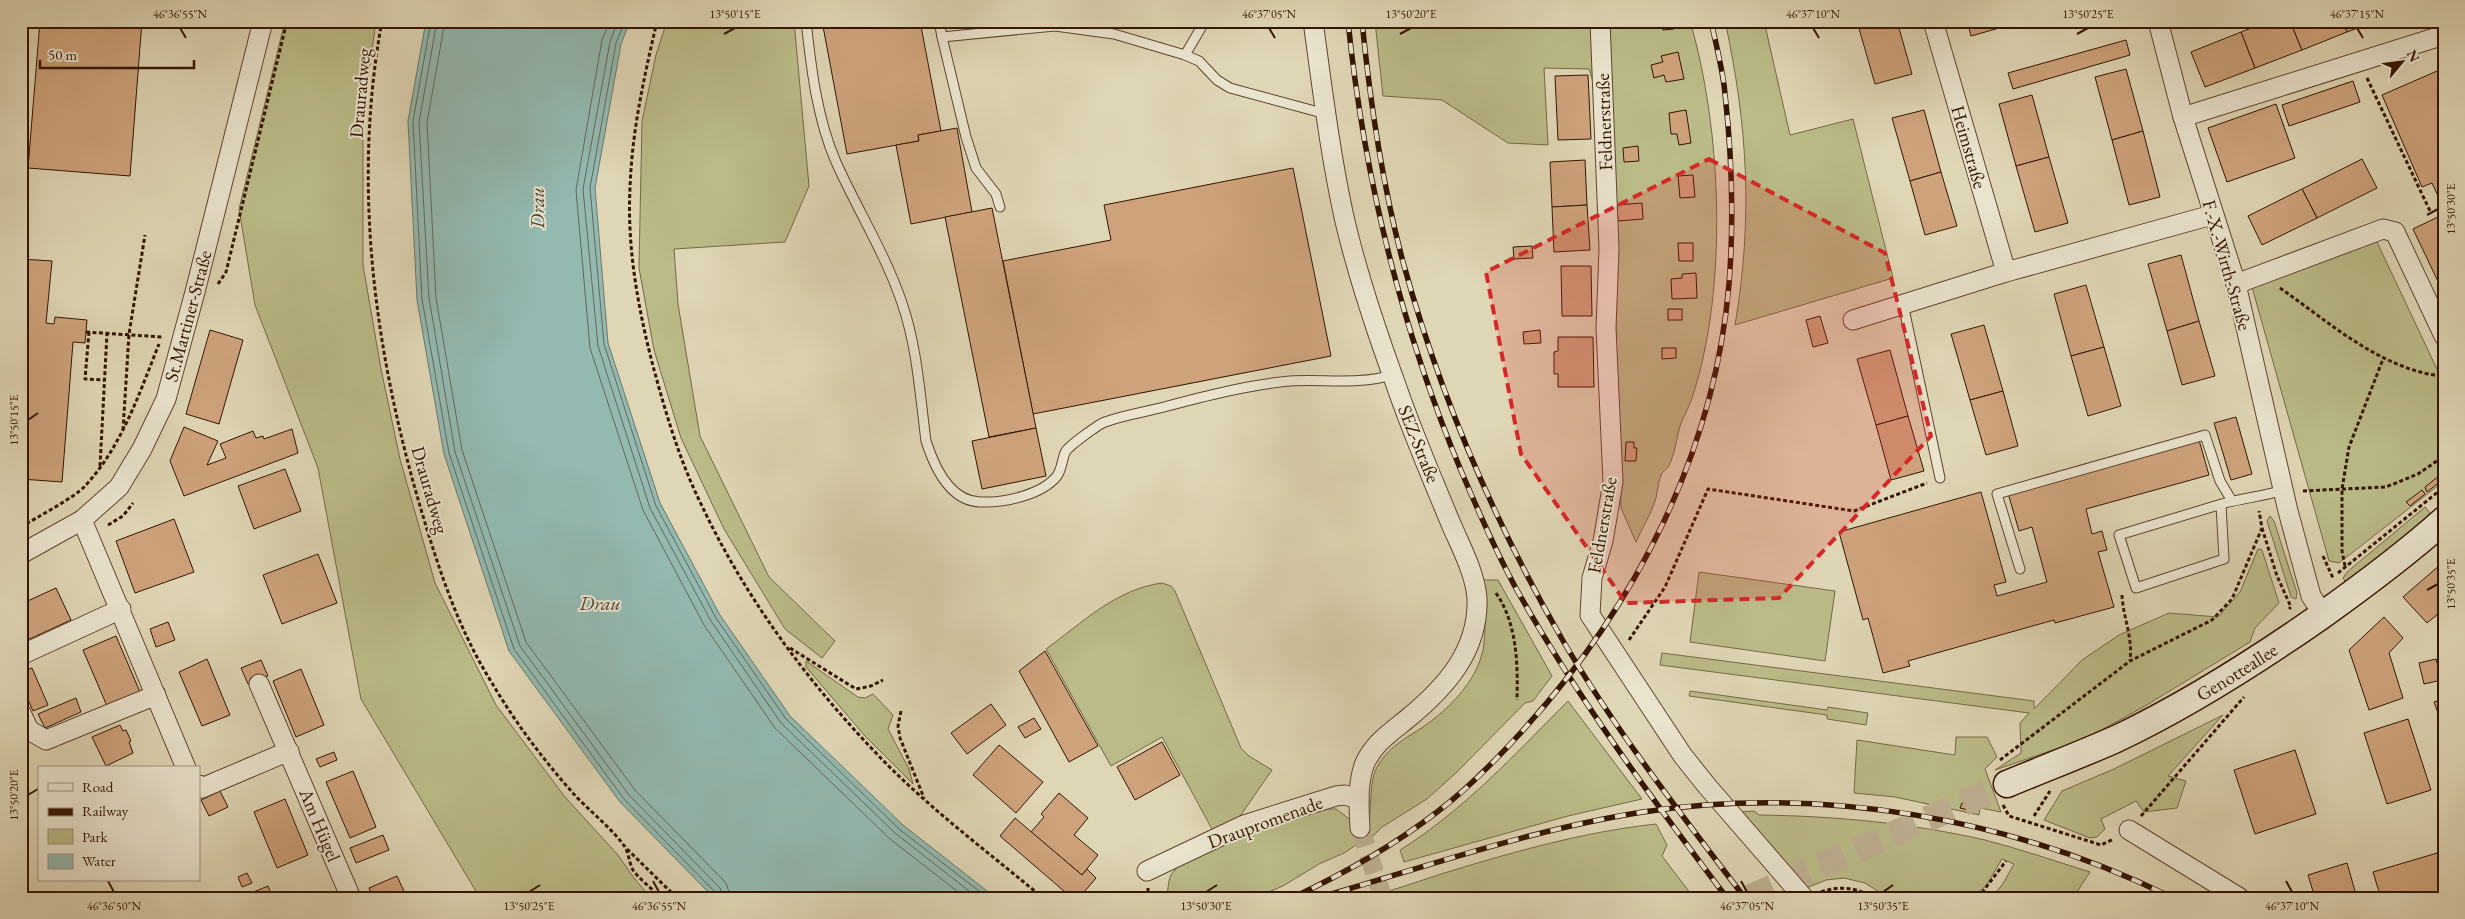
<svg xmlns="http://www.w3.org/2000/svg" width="2465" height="919" viewBox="0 0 2465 919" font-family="'EB Garamond',serif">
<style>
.green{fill:#babb88;stroke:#776844}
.water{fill:#93b9b1;stroke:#6d776b}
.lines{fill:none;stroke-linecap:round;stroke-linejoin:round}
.shore{stroke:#646759;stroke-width:1}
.building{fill:#cea37c;stroke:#341501}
.minor-tunnel{stroke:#bdaf91;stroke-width:19;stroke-dasharray:19 9;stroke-linecap:butt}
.secondary-tunnel{stroke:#bdaf91;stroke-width:26;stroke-dasharray:26 13;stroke-linecap:butt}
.service-casing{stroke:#5f452e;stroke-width:11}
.minor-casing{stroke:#5f452e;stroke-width:21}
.secondary-casing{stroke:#341501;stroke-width:29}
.path{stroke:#341501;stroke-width:3;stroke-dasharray:4 2.5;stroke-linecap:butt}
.service{stroke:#eae4cf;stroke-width:9}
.minor{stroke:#eae4cf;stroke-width:19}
.secondary{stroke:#eae4cf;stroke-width:26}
.rail-casing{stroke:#341501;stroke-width:5.5}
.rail{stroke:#eae4cf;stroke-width:4;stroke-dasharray:11;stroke-linecap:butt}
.marked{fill:#d62828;fill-opacity:0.2;stroke:#d62828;stroke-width:4;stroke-dasharray:10 6;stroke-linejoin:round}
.ticks{fill:none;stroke:#341501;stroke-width:2}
.labels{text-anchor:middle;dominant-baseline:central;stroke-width:4;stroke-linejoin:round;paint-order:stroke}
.street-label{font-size:19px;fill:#341501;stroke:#eae4cf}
.water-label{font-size:20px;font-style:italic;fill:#504636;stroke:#eae4cf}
.neatline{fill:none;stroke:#341501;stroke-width:2}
.ticks-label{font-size:12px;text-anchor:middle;fill:#341501}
</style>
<rect width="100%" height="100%" fill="#dfd6b5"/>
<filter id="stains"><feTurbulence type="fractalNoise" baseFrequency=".004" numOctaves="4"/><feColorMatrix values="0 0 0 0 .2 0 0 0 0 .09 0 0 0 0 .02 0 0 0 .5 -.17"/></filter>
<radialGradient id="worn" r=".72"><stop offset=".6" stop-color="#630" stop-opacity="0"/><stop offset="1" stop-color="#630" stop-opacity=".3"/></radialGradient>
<g class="green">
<polygon points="285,21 376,21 363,114 363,265 381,369 400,459 435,583 496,705 565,797 618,855 634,878 651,898 480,898 361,699 318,468 255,305 239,209"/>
<polygon points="667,21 794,21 809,186 785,242 674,249 678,304 700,436 769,577 835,641 822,658 785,629 724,529 681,438 654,350 639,268 642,121 656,55"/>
<path d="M1375,21H1690C1722,130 1728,287 1693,395C1690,405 1685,414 1681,423C1676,437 1676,453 1668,467C1666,470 1663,471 1661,475C1657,485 1658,495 1654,504C1649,517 1642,529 1636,542L1621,508L1615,296L1594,85L1589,69L1544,68L1548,145L1508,143L1442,100L1383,96Z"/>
<path d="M1725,21H1764L1790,135L1853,119L1893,278L1735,325C1753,219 1748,127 1725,21Z"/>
<polygon points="2376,240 2444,384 2444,481 2339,563 2329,561 2252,287"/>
<polygon points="2425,507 2430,513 2415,531 2346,583 2343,578 2347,572"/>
<polygon points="2270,516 2274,521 2297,593 2296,599 2291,597 2267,521"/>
<polygon points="2258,549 2262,550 2279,603 2255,628 2250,642 2145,706 2085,739 1995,770 2021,753 2020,723 2029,713 1660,665 1662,653 2034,701 2034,709 2082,660 2119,635 2169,613 2218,617 2240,592"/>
<polygon points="1699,572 1835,591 1825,661 1690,642"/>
<path d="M1483,580H1498L1552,676L1533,701L1525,703L1457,772L1427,799L1382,827L1370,839L1359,843L1344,853L1319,864L1283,886L1254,898H1167C1168,890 1168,877 1173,872C1195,846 1287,821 1322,809H1336L1352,821L1369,820C1372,803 1369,782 1377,767C1387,748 1406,738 1423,727C1449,709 1476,682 1483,650C1487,627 1484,603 1483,580Z"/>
<path d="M1162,583L1171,586L1175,591L1241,748L1249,756L1272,770L1238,819L1213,831L1162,737L1111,766L1046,649C1082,623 1116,589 1162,583Z"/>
<polygon points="806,661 858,697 865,698 873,694 893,715 888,729 909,769 913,784 864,735 806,667"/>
<polygon points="1690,691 1827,710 1828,707 1868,713 1866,725 1827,719 1827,715 1689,696"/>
<path d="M1568,701L1642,799L1568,816L1404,862L1400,850C1464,810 1515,754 1568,701Z"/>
<polygon points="2223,715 2168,776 2186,781 2177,808 2144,812 2136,801 2101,819 2105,829 2097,837 2090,838 2044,820 2062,791 2114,769"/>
<polygon points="1956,737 1987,737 1997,757 1985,769 2001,812 1980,808 1979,815 1895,797 1854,793 1857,740 1955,755"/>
<path d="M1754,811L1759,815C1835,816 1910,823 1985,840C2020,849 2055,861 2090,872L2073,898H2048L2040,893L2036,898H1992L2004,882L2014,864L2002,859L1986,886L1970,898H1889L1865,883L1844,878L1826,880L1804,889L1738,812Z"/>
<path d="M1656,824L1667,845L1662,856L1694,898H1365C1390,891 1414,883 1438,875C1509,853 1582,832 1656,824Z"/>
</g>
<polygon class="water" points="426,21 630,21 621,44 595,188 608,343 660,503 720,615 790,716 903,825 996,898 714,898 620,802 509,651 444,454 417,300 408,121"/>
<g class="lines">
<g class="shore">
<polyline points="431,21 413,121 422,299 449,453 514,649 624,799 715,892 717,898"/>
<polyline points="437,21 419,122 429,298 455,452 520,646 629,795 720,888 723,898"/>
<polyline points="445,21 427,122 436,298 462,450 526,642 635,790 726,883 731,898"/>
<polyline points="610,21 602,40 576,190 590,348 643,510 704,625 775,728 890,839 966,898"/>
<polyline points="618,21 610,42 583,189 598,346 650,508 711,621 781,723 895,833 978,898"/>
<polyline points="625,21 616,43 590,188 604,344 656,506 716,618 786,719 899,829 988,898"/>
</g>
</g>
<g class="building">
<polygon points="40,21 142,21 130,176 28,168"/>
<polygon points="822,21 920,21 941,131 918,135 919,141 847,154"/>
<polygon points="1662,21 1673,21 1674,29 1663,30"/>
<polygon points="1857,21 1871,21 1858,25"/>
<polygon points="1871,21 1897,21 1912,74 1875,84 1858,25"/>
<polygon points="1967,21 2024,21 1971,36"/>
<polygon points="2269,21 2290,21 2302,50 2255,68 2241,32"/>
<polygon points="2290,21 2343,21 2347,32 2302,50"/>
<polygon points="2343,21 2376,21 2347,32"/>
<polygon points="2241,32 2255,68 2205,87 2191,52"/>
<polygon points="2126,40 2130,55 2013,89 2008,73"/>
<polygon points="1678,52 1684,79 1666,82 1664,75 1654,78 1651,65 1663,62 1661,56"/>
<polygon points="2444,68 2444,196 2439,198 2432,183 2422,187 2382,95"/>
<polygon points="2126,69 2143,131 2112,140 2095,77"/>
<polygon points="1588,75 1591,139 1558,140 1555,76"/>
<polygon points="2353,81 2360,102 2289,126 2282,105"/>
<polygon points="2032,95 2049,157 2016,166 1999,104"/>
<polygon points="2276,104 2295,158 2227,182 2208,128"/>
<polygon points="1686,110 1691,143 1679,145 1677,134 1671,134 1669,113"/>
<polygon points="1924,110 1941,172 1910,181 1892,118"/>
<polygon points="957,128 972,212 911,224 896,145 919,141 918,135"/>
<polygon points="2143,131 2160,197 2129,205 2112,140"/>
<polygon points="1638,146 1639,161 1624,162 1623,148"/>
<polygon points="2049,157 2068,223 2035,232 2016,166"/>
<polygon points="2362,159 2377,188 2317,218 2302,189"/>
<polygon points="1585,160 1587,205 1552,207 1550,162"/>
<polygon points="1293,168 1331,356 1033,414 1003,261 1111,240 1104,205"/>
<polygon points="1941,172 1957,226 1925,235 1910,181"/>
<polygon points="1693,175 1695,197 1680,198 1678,176"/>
<polygon points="2302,189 2317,218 2262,245 2248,216"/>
<polygon points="1642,203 1643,219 1618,221 1617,205"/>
<polygon points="1587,205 1590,250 1554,252 1552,207"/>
<polygon points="992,208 1036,428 989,437 945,217"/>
<polygon points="2444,214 2444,294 2413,229"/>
<polygon points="1678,243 1693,243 1693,261 1679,261"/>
<polygon points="1532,246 1533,258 1514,259 1513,247"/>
<polygon points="2181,255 2199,321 2167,331 2148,264"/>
<polygon points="21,259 52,261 46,323 54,324 55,317 87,320 85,343 73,342 62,482 21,479"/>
<polygon points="1561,266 1591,266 1592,316 1562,316"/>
<polygon points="1696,273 1697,298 1672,299 1671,279 1682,278 1682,274"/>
<polygon points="2086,285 2104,347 2071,356 2054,294"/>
<rect x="1668" y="309" width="14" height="11"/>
<polygon points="1820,316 1828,343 1813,347 1806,320"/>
<polygon points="2199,321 2215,376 2182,385 2167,331"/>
<polygon points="1984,325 2003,391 1970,400 1951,334"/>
<polygon points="210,330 243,340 219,424 186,414"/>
<polygon points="1540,330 1541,343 1524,344 1523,332"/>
<polygon points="1558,337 1593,337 1594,387 1558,387 1558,374 1554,374 1554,352 1558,351"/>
<polygon points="2104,347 2121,406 2088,416 2071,356"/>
<polygon points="1662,348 1676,348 1676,358 1662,359"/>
<polygon points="1890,350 1908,416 1876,425 1857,359"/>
<polygon points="2003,391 2018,446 1986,455 1970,400"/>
<polygon points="1908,416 1924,471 1891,480 1876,425"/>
<polygon points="2236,417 2252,474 2231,480 2214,423"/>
<polygon points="184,427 218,441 207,465 226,458 220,444 253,431 256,438 263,436 264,439 292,429 298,453 184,496 170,461"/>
<polygon points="1036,428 1046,476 982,489 972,441"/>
<polygon points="2199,440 2209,475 2086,509 2092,534 2102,531 2107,550 2098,552 2114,607 2055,623 2054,620 1908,661 1910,666 1883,673 1868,618 1863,620 1839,532 1981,492 2006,582 1994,585 1997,596 2047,582 2032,527 2019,531 2008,493"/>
<polygon points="1626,442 1634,442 1634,448 1637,448 1636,461 1625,461"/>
<polygon points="285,469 301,511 254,529 238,486"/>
<polygon points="2439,476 2442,480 2427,492 2425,487"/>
<polygon points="2422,490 2425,494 2410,506 2406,502"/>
<polygon points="174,519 194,572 135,593 116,541"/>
<polygon points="318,554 337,603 282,624 263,575"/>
<polygon points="2441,564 2444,566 2444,609 2427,623 2403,597"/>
<polygon points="56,588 71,620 21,643 21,604"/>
<polygon points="2384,617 2403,638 2389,653 2403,698 2369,710 2349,650"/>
<polygon points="168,622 175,640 156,647 150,629"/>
<polygon points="116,636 140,692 107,706 83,650"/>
<polygon points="1045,651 1098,746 1069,762 1019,671"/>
<polygon points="207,659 230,715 202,726 179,672"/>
<polygon points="2436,659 2442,680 2424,684 2419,663"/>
<polygon points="261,660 268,676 248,684 241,668"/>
<polygon points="32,668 48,705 33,711 21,684 21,672"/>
<polygon points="301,669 324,725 296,737 273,681"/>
<polygon points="76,698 81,712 45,728 38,714"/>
<polygon points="2444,699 2444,729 2434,702"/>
<polygon points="991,704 1006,725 967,754 951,733"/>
<polygon points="1034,718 1041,729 1025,738 1018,727"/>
<polygon points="2408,719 2431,790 2387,804 2364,733"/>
<polygon points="120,725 123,731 126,730 131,741 129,742 133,753 106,766 92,737"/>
<polygon points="1162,742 1180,775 1135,800 1117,767"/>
<polygon points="999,745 1043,782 1016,813 973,775"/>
<polygon points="2295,750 2316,814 2255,834 2234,770"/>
<polygon points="334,752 337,760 320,767 316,759"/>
<polygon points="353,771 376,827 350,838 326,782"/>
<polygon points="220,791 228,807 209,816 201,800"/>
<polygon points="1059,793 1088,818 1074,835 1098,855 1082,875 1031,832 1044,817 1041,814"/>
<polygon points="285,799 308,855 277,868 254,812"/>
<polygon points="1962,803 1973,805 1972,811 1960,808"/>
<polygon points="1015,818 1082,875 1087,869 1096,878 1079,898 1072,898 1000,836"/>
<polygon points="383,835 389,850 356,863 350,848"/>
<polygon points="2444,851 2444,898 2381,898 2373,872"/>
<polygon points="2347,863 2357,898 2315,898 2308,875"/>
<polygon points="247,873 252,883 242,887 238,877"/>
<polygon points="397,876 407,898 373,898 369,888"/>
<polygon points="268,886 272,896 253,898 251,893"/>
</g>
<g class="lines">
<polyline class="minor-tunnel" points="1360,828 1383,898"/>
<polyline class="secondary-tunnel" points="1749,898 2007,784"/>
<defs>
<g id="service">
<path d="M806,21C811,67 817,119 836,162C857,209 885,253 902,303C917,346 920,395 926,441C934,466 949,501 980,502C1004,503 1042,495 1057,476C1063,467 1062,457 1066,451C1070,445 1099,424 1105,422C1124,415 1145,412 1164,407C1205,396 1248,385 1290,381C1325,379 1359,385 1392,375"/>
<polyline points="939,21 942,37 1055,26 1114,34 1185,55 1199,61 1217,80 1230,88 1326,114"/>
<polyline points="942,37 966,137 976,168 996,194 1000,207"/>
<polyline points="1185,55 1205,21"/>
<polyline points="1903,304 1940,478"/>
<path d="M2221,505L2224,559L2136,588L2119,535L2225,503C2245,498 2264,496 2284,490"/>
<polyline points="2020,569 1997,494 2205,435 2220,481 2232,501"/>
</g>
<g id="minor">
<path d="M1313,21C1322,86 1330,153 1344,217C1357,274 1376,330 1396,385C1412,432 1432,478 1451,524C1461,547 1475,573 1477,598C1479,651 1445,688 1407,719C1391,732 1374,743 1365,763C1357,783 1359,807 1360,828"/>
<polyline points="1600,21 1609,249 1606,328 1613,482 1603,541 1592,578 1590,615 1683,756 1707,786 1804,898"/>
<polyline points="1933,21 2006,272 2212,215"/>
<polyline points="2158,21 2183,117 2236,284 2288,511 2311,596 2323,614"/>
<polyline points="2183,117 2444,35"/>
<polyline points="2236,284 2383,229 2395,232 2444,336"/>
<polyline points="1853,320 2006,272"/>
<polyline points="82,520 186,768"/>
<polyline points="21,554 82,520 119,487 142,449 166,399 195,292 263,21"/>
<polyline points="21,655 121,609"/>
<polyline points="259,684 351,898"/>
<polyline points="21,713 29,730 46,740 156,695"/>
<polyline points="199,785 202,788 289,751"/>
<polyline points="2129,830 2240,898"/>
<polyline points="1147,871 1244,825 1336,796 1345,795 1359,799"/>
</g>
<g id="secondary">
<path id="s1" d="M2007,784C2043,769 2080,755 2116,739C2188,705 2255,662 2321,616C2363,586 2405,555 2444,520"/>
</g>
</defs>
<use href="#service" class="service-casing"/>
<use href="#minor" class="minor-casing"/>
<use href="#secondary" class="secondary-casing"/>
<g class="path">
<path d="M382,21C352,183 374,349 420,506C438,567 458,629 492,683C515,722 542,758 572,792C588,810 611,827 625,847C629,854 629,863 633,870C640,880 652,888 660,898"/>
<path d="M657,21C644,78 632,130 630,188C627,248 638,308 653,366C666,414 680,462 702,506C745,597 807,681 876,753C927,807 987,851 1043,898"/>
<polyline points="2367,78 2430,211"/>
<polyline points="218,284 226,272 287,21"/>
<path d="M2280,288C2329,322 2379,368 2440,376"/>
<polyline points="86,332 162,337"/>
<polyline points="89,332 85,379 104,380"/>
<polyline points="123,430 129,334 145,235"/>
<polyline points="100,466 107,333"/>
<polyline points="2303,491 2386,487 2418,474 2444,456"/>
<polyline points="108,525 123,516 133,503"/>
<path d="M21,527C37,517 74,498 85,486C122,446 139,394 159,344"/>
<polyline points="2262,528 2277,576 2291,607 2289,609"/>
<polyline points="2323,556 2333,578"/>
<polyline points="2345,566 2342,551 2342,489 2349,447 2383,359"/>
<polyline points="2338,573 2444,487"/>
<path d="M1496,593C1517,623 1518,664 1517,700"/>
<path d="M2122,595C2123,617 2133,638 2130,660"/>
<polyline points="1629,640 1665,587 1708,489 1854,511 1927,483"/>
<polyline points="790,648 856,689 871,686 883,680"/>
<polyline points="901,711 898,726 900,738 924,798"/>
<polyline points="2000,760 2130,661 2212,620 2232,599 2262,528 2259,511"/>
<polyline points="2003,805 2009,816 2101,845 2114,839"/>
<polyline points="2034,816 2050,791"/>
<polyline points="2141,816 2244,697"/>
<polyline points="627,849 677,898"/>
<polyline points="1148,888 1148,898"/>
<path d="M1821,892C1841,885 1857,888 1875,898"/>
<polyline points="1978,898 2006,861"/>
</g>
<use href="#service" class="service"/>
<use href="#minor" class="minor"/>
<use href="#secondary" class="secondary"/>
<defs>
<g id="rail">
<path d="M1348,21C1364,178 1401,328 1462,473C1479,513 1497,554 1518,592C1579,700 1652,799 1727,898"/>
<path d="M1362,21C1370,102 1382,183 1403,262C1439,393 1494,521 1562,639C1615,730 1681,814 1745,898"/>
<path d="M1292,898C1343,874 1392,847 1437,812C1469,788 1498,758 1525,728C1636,605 1715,451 1729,284C1734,221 1732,157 1725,94C1723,70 1716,45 1711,21"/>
<path d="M1318,898C1425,867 1533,829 1643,812C1822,785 2011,818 2173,898"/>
</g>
</defs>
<use href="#rail" class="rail-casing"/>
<use href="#rail" class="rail"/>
</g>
<path class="marked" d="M1709,159L1885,253L1931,436L1779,598L1626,603L1521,454L1486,272Z"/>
<path class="ticks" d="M180,28L186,38M1269,28L1275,38M1813,28L1819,38M2357,28L2363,38M724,34L735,28M1400,34L1411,28M2077,34L2088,28M2427,215L2438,209M28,420L38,413M2427,590L2438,584M28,795L38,789M108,881L114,892M653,881L659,892M1741,881L1747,892M2286,881L2292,892M529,892L540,885M1206,892L1217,885M1883,892L1893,885"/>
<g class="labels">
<g class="street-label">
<text transform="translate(360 93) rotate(-85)">Drauradweg</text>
<text transform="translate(1604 122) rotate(-92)">Feldnerstraße</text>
<text transform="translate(1969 147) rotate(74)">Heimstraße</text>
<text transform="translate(2227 265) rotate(74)">F.-X.-Wirth-Straße</text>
<text transform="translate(188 316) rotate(-75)">St.Martiner-Straße</text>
<text transform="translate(1419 444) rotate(68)">SEZ-Straße</text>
<text transform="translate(430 490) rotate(74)">Drauradweg</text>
<text transform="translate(1602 525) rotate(-80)">Feldnerstraße</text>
<text stroke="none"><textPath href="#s1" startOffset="256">Genotteallee</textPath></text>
<text transform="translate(1265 822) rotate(-20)">Draupromenade</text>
<text transform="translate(320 825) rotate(67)">Am Hügel</text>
</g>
<g class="water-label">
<text transform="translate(537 208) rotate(-91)">Drau</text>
<text x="600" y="603">Drau</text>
</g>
</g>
<rect width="2465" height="919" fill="none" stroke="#dfd6b5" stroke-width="55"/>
<rect x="38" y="766" width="162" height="115" fill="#eae4cf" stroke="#a1917d"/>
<rect x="48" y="783" width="25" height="8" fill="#eae4cf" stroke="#a1917d"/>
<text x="82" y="792" font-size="15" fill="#341501">Road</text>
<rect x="48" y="808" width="25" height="8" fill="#341501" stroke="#a1917d"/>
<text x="82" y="816" font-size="15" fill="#341501">Railway</text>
<rect x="48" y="829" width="25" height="15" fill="#babb88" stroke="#a1917d"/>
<text x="82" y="842" font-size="15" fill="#341501">Park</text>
<rect x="48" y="854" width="25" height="15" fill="#93b9b1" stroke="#a1917d"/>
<text x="82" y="866" font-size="15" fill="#341501">Water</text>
<g transform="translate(2402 62) rotate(61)" stroke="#eae4cf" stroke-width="4" paint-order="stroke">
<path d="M0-4L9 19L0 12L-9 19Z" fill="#341501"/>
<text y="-8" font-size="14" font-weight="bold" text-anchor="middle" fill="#341501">N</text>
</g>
<path d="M40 60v8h154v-8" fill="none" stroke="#341501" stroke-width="2.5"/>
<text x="48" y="60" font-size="15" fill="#341501" stroke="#eae4cf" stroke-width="4" paint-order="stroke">50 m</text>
<rect x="28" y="28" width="2410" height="864" class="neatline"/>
<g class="ticks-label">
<text x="180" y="18">46°36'55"N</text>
<text x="735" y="18">13°50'15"E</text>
<text x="1269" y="18">46°37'05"N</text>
<text x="1411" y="18">13°50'20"E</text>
<text x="1813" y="18">46°37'10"N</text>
<text x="2088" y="18">13°50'25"E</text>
<text x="2357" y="18">46°37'15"N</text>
<text transform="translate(2451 209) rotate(-90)" y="4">13°50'30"E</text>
<text transform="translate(14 420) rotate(-90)" y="4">13°50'15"E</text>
<text transform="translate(2451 584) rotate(-90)" y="4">13°50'35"E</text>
<text transform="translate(14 795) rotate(-90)" y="4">13°50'20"E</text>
<text x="114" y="910">46°36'50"N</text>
<text x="529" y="910">13°50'25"E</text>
<text x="659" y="910">46°36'55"N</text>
<text x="1206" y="910">13°50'30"E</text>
<text x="1747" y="910">46°37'05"N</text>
<text x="1883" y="910">13°50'35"E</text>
<text x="2292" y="910">46°37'10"N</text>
</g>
<rect width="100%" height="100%" filter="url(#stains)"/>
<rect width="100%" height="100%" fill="url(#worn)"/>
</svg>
